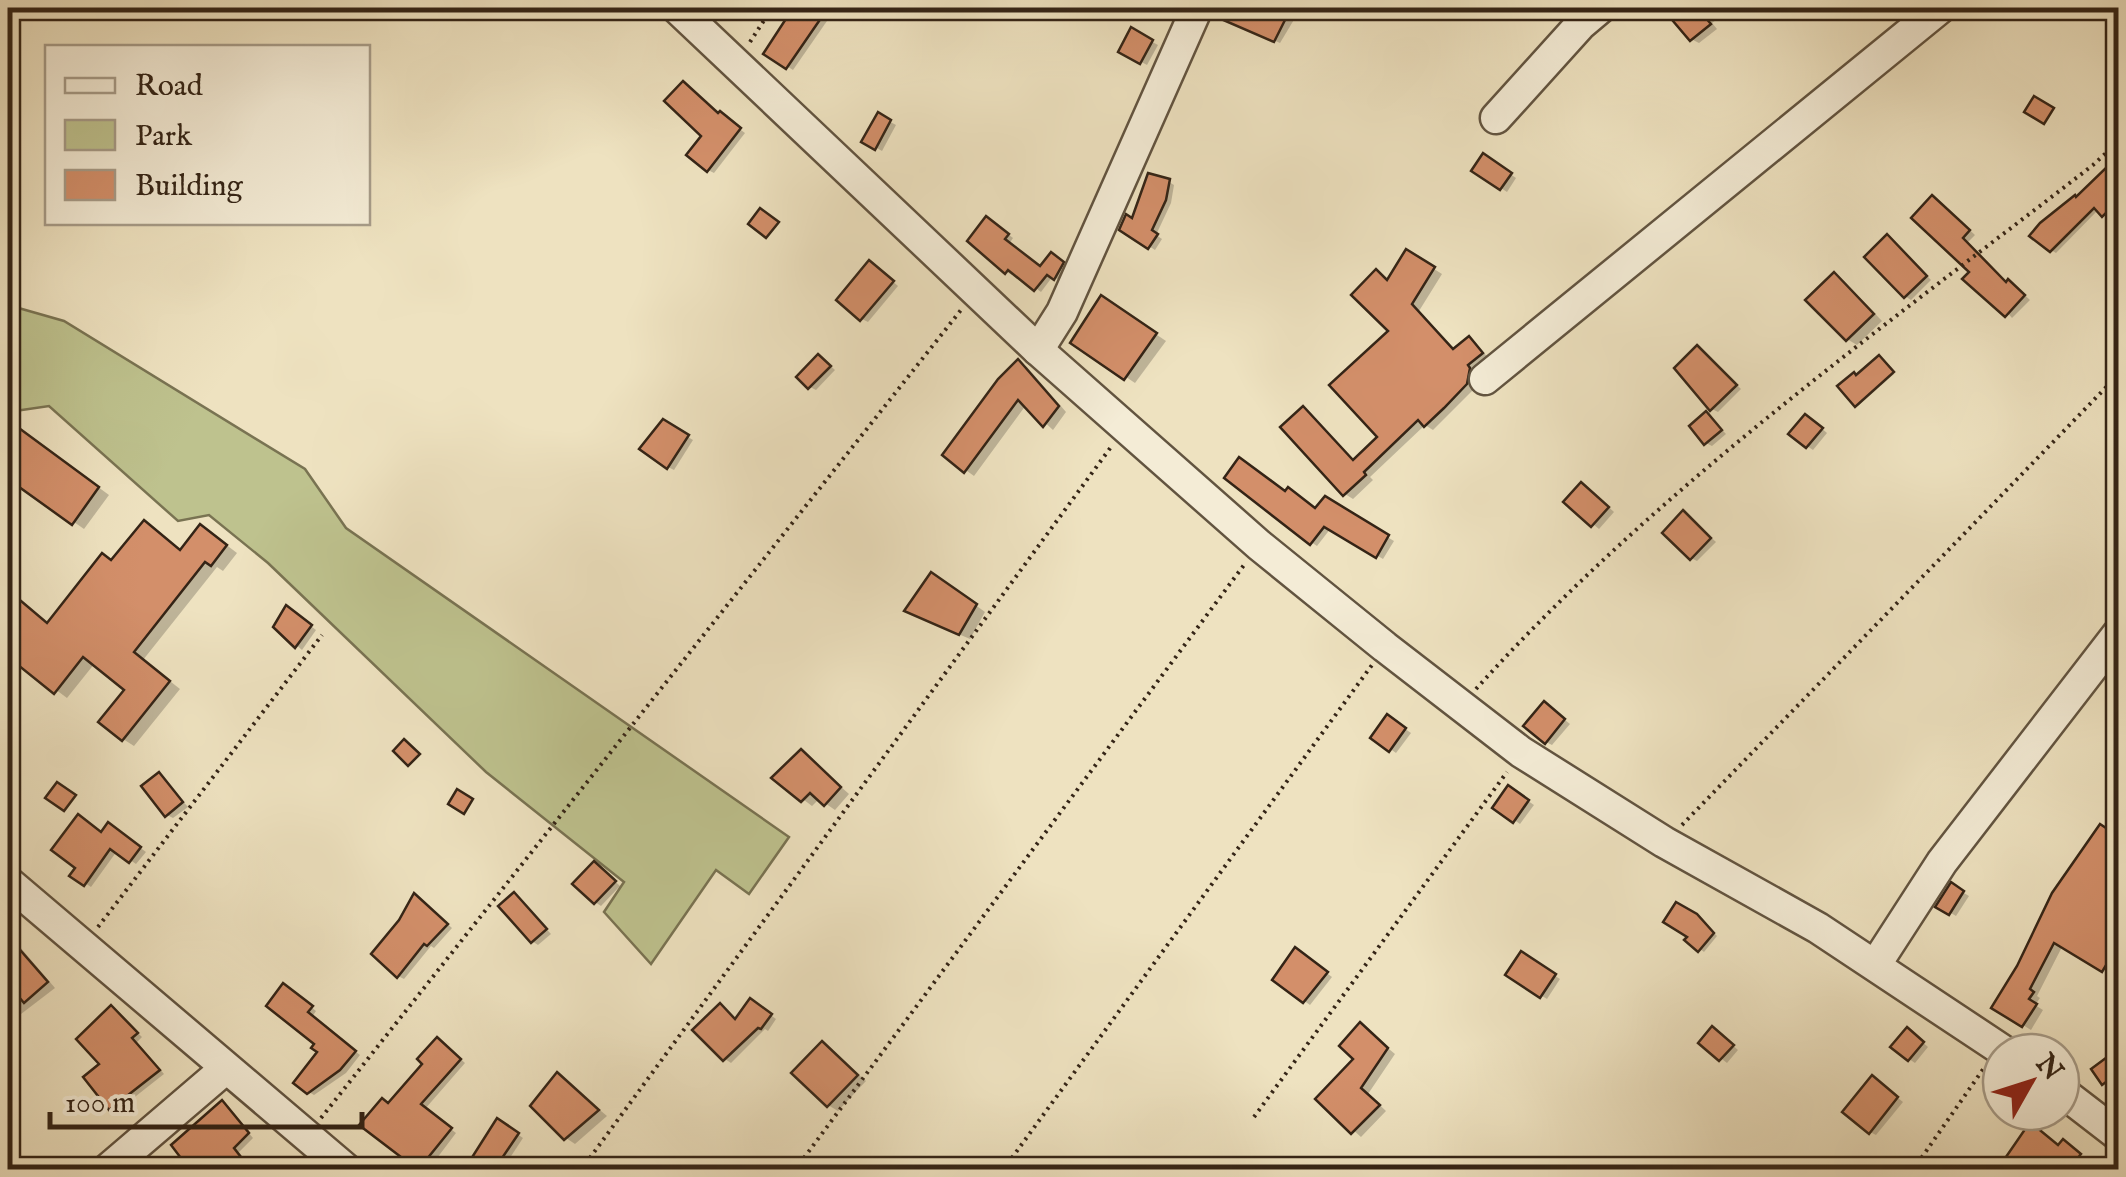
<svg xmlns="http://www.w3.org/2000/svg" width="2126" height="1177" viewBox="0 0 2126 1177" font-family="'IM FELL English',serif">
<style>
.green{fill:#bec28e;stroke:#797352;stroke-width:2.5}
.shadow{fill:#0003}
.building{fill:#d38f6a;stroke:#342416;stroke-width:2.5}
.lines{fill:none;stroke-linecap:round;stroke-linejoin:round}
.minor-casing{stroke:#625440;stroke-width:35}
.path{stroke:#342416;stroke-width:4;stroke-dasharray:2.5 5;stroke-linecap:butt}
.minor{stroke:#f4ecd6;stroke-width:30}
</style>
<rect width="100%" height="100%" fill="#eee2c0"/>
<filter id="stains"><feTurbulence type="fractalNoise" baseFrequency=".002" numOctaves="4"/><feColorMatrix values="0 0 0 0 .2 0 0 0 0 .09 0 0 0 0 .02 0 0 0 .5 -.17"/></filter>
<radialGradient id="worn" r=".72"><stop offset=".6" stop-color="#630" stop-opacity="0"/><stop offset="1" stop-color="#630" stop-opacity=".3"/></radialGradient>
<polygon class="green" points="8,305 64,321 305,469 346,528 789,837 749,894 716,870 651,964 604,912 624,882 486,772 268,563 209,515 178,521 49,406 8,412"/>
<g class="shadow">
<polygon points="558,8 577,8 569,16"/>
<polygon points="726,8 746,8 739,16"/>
<polygon points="796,8 836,8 793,70 766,53"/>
<polygon points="1228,8 1301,8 1280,43 1224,18"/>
<polygon points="1666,8 1732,8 1712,23 1717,29 1699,43 1691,39"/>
<polygon points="1132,31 1158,45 1147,65 1121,51"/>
<polygon points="720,115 745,133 714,173 708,170 704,135"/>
<polygon points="879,116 896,125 882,151 865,141"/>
<polygon points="1484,156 1516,178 1507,192 1474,170"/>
<polygon points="2115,168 2118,172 2118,199 2116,202 2118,207 2108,217 2099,209 2056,253 2051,250"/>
<polygon points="1169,182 1174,185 1171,203 1156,235 1162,239 1155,250 1122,229"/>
<polygon points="1938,201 1975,235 1968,242 2007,284 2015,286 2030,300 2012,318 1973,272"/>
<polygon points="992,222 1013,238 1009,244 1041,269 1057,258 1068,267 1060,281 1053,276 1041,292 1014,272 1012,275 1007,272 971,241"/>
<polygon points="1893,241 1931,280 1911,300 1905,296"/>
<polygon points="1407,252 1442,274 1419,311 1456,350 1469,339 1489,358 1475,388 1433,430 1425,425 1370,477 1373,480 1353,499 1345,494 1303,409 1355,461 1381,437 1392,331 1376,272 1389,282"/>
<polygon points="876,267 898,286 868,322 862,319"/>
<polygon points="1834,276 1844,281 1882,321 1857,345 1847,339"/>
<polygon points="1111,304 1166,341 1135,383 1074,342"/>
<polygon points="1704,352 1741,389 1718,412 1712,409"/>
<polygon points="1881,359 1894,374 1858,406 1858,377"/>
<polygon points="825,361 835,370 816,390 810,387"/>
<polygon points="1019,362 1027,367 1066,412 1053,430 1026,405 974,476 945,455"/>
<polygon points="1707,414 1726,434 1712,446 1706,443"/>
<polygon points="1812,420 1827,433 1813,450 1807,446"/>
<polygon points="8,421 109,495 84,529 18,483 8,497"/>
<polygon points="663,422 693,440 674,470 668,467"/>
<polygon points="1588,488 1614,512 1599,529 1567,502"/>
<polygon points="1286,494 1317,511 1326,500 1394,541 1383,559 1331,528 1317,546 1311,542"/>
<polygon points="1684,513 1716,542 1697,561 1691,558"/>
<polygon points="156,530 182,552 212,534 237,553 223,571 217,567 143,660 180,689 134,746 123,739 127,689 95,663 67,698 8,654 15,639 8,633 8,591 49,625 113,562"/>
<polygon points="941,580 985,612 970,639 917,616"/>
<polygon points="292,612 316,630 302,650 276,627"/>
<polygon points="1550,708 1570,724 1552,745 1546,742"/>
<polygon points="1388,717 1411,733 1396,753 1374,737"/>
<polygon points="802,752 849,794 835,810 819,799 812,806 775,778"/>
<polygon points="159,775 188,807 173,818 167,815"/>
<polygon points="1515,792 1534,805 1520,824 1496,807"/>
<polygon points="2101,828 2118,838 2118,963 2111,974 2063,945 2037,996 2040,998 2035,1005 2043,1010 2031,1030 1994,1007"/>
<polygon points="115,829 146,852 136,864 117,851 91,887 73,875 102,835"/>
<polygon points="600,867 620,886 601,906 595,902"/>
<polygon points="1952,886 1969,896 1956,916 1939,906"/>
<polygon points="515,895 551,934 538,945 532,941"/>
<polygon points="420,899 452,928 434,948 431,946 404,979 398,976"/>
<polygon points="1701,920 1717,936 1704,952 1688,940"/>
<polygon points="8,933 55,988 8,1024"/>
<polygon points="1301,954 1332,977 1310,1005 1275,980"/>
<polygon points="1521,954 1560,979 1547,999 1508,975"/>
<polygon points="289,990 316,1011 312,1017 360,1055 346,1073 314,1095 309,1092 321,1052"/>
<polygon points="757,1005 776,1019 768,1031 765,1029 731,1063 725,1059 737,1021"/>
<polygon points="112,1008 142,1037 137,1042 164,1074 117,1111 111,1108 103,1064"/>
<polygon points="1360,1025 1395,1054 1368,1094 1386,1111 1361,1137 1318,1099 1357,1059"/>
<polygon points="1719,1033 1738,1050 1727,1063 1702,1043"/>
<polygon points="1913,1034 1928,1047 1915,1063 1909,1059"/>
<polygon points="443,1043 465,1063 425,1109 456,1133 428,1170 423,1170 362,1125 390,1105"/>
<polygon points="822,1044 866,1081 838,1111 828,1105"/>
<polygon points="2118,1052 2118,1080 2110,1086 2095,1070"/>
<polygon points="558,1075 607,1116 575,1144 566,1138"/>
<polygon points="1878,1082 1903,1102 1876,1135 1870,1132"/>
<polygon points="223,1103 253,1138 239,1152 252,1170 225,1170"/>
<polygon points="498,1121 523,1138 502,1170 466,1170"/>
<polygon points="2069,1145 2085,1159 2077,1170 2043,1170 2059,1147"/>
<polygon points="870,1161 876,1165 882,1170 863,1170"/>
</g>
<g class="building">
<polygon points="793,8 828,8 786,69 763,54"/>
<polygon points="1216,8 1291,8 1274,42 1214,16"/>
<polygon points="1662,8 1697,8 1711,24 1690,41"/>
<polygon points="1131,27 1153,40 1140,64 1118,52"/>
<polygon points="683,81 718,113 720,111 741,128 707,172 686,155 701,136 664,101"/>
<polygon points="2034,96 2054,108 2044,124 2024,112"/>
<polygon points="878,112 891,120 875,150 861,142"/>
<polygon points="1483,153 1512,173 1500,190 1471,171"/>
<polygon points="2111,163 2118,171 2118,201 2102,217 2094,208 2050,252 2029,236 2040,223 2075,195 2076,197"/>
<polygon points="1148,173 1170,179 1166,200 1152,230 1158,234 1148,249 1119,230 1126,214 1132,218"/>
<polygon points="1932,195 1970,230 1963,238 2006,282 2008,279 2025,295 2005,317 1962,279 1969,272 1911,218"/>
<polygon points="760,208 779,222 766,238 748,224"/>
<polygon points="986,216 1009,234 1005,239 1040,266 1051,252 1064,262 1054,280 1047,275 1034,291 1008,270 1005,274 967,241"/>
<polygon points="1887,234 1927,276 1904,298 1864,257"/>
<polygon points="1406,249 1435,267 1412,304 1453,349 1469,336 1483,353 1468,365 1470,368 1467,384 1444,408 1424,427 1418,420 1364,472 1366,475 1343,496 1280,427 1303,406 1353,460 1377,437 1329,385 1388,331 1351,295 1376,269 1387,280"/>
<polygon points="869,260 894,281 860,321 836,300"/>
<polygon points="1834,272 1874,314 1846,341 1805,300"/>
<polygon points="1101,295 1157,333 1124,380 1070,343"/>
<polygon points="1697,345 1737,385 1710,411 1674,368"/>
<polygon points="818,354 831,366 808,389 796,377"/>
<polygon points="1879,355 1894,372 1855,407 1837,386 1854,372 1856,375"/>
<polygon points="1018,359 1059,406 1043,427 1018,400 964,473 942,455 998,379"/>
<polygon points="1706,411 1722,430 1704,445 1689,426"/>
<polygon points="1805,414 1823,428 1806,448 1788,434"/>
<polygon points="663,419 689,435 667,469 639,449"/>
<polygon points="8,420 99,487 72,525 8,479"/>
<polygon points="1239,457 1285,491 1288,487 1315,508 1325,496 1389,535 1376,558 1324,527 1310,545 1224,478"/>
<polygon points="1581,482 1609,507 1591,527 1563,502"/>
<polygon points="1683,510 1711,538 1690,560 1662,533"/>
<polygon points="144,520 180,550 200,524 227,545 211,566 205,562 134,652 170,681 122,741 98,722 124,690 83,657 54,694 8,657 8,590 47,623 102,553 111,560"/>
<polygon points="931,572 977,604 959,635 904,611"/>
<polygon points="286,605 312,625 295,648 273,627"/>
<polygon points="1544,701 1565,719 1545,744 1523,726"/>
<polygon points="1387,714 1406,728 1389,752 1370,738"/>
<polygon points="404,739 420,754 408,766 393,751"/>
<polygon points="801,749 841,787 824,806 810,793 801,802 771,778"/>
<polygon points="159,772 183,802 165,817 141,786"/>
<polygon points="57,782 76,795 64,811 45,798"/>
<polygon points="1508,785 1529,800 1513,823 1492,808"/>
<polygon points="457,789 473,799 464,814 448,804"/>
<polygon points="78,814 101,832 108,822 141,847 129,863 110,849 84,886 69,876 75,868 51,850"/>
<polygon points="2100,824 2118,836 2118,945 2102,972 2054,943 2030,989 2034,992 2029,999 2037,1004 2022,1027 1991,1008 2017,966 2052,893"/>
<polygon points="594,861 616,881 594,904 572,884"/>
<polygon points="1951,882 1964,891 1949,915 1935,907"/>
<polygon points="514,892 547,929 531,943 498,906"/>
<polygon points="414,893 448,924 427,946 424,944 397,978 371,954 399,920"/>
<polygon points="1676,902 1697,914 1714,933 1698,952 1684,940 1687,937 1663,922"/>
<polygon points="8,936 48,982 24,1003 8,984"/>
<polygon points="1295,947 1328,972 1303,1003 1272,980"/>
<polygon points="1521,951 1556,974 1540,998 1505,975"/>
<polygon points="283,983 313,1006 308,1012 356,1051 340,1070 307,1094 293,1083 317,1052 311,1048 314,1044 266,1006"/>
<polygon points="750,998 772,1014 761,1029 758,1028 723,1061 692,1030 720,1003 735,1019"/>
<polygon points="111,1005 138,1033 132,1038 160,1070 109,1110 83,1077 99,1064 76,1039"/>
<polygon points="1360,1022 1388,1048 1361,1088 1380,1105 1351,1134 1315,1099 1353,1059 1339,1046"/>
<polygon points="1712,1026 1734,1045 1719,1061 1698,1043"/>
<polygon points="1907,1027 1924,1042 1908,1061 1890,1047"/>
<polygon points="437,1037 461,1059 421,1104 452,1128 418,1170 359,1125 382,1098 388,1103 422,1064 417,1059"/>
<polygon points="822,1041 858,1075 827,1107 791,1073"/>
<polygon points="2118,1049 2118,1073 2102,1085 2091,1069"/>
<polygon points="557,1072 599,1110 564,1140 530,1106"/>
<polygon points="1872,1075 1898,1097 1869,1134 1842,1112"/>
<polygon points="222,1100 249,1133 234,1148 251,1170 190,1170 171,1145"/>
<polygon points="497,1118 519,1133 494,1170 464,1170"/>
<polygon points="2030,1122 2058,1145 2063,1139 2081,1154 2068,1170 1997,1170"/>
</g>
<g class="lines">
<defs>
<g id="minor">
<polyline points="677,8 1038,350 1259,545 1385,647 1521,752 1664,842 1818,928 2005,1052"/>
<polyline points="1496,118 1581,24 1600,8"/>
<polyline points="1038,350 1062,312 1197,8"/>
<polyline points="1485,379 1940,8"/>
<polyline points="8,882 347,1170"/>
<polyline points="1876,964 1942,862 2118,634"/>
<polyline points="2061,1091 2118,1135"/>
<polyline points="107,1170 225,1069"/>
</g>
</defs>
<use href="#minor" class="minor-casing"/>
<g class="path">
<polyline points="750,42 772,8"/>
<path d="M1476,689C1657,488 1880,330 2093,165L2118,142"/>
<polyline points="1682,825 2118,375"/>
<polyline points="98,927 322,635"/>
<polyline points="1254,1117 1507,772"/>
<polyline points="321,1118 961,310"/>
<polyline points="581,1170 1111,447"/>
<polyline points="795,1170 1244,565"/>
<polyline points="1003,1170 1372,665"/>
<polyline points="1913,1170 1984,1068"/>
</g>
<use href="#minor" class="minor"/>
</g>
<rect width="2126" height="1177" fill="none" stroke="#eee2c0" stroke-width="40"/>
<rect x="10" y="10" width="2106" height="1157" fill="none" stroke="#342416" stroke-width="5"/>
<rect x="20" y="20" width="2086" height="1137" fill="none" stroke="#342416" stroke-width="2.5"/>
<rect x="45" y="45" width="325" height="180" fill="#f4ecd6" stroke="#a79c89" stroke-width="2.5"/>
<rect x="65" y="78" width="50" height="15" fill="#f4ecd6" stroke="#a79c89" stroke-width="2.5"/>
<text x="135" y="95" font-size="30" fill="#342416">Road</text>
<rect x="65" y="120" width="50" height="30" fill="#bec28e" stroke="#a79c89" stroke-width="2.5"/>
<text x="135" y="145" font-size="30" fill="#342416">Park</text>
<rect x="65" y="170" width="50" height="30" fill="#d38f6a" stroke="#a79c89" stroke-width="2.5"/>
<text x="135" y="195" font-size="30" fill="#342416">Building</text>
<g transform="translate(2031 1082) rotate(51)"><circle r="48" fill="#f4ecd6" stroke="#a79c89" stroke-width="2.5"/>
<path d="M0-8L18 38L0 25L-18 38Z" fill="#8f2418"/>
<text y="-15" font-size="28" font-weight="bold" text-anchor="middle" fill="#342416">N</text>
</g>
<path d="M50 1112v15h312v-15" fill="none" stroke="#342416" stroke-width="5"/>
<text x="65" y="1112" font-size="30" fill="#342416" stroke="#f4ecd6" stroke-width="8" paint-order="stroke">100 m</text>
<rect width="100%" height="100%" filter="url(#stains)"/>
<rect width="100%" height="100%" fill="url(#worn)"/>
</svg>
